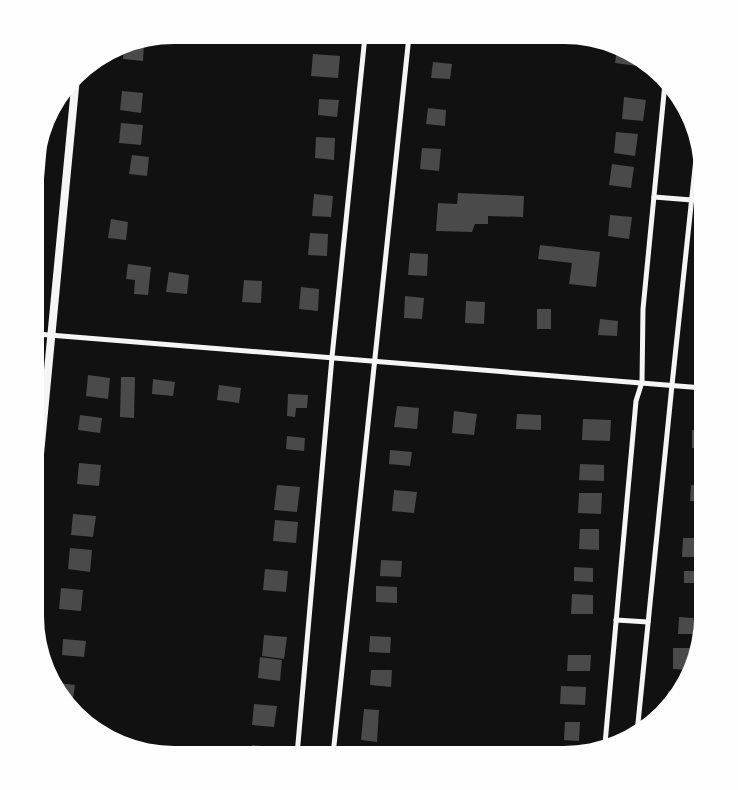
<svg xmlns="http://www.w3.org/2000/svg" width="738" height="790" viewBox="0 0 738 790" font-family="'Fira Sans Condensed',sans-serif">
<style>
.building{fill:#4a4a4a}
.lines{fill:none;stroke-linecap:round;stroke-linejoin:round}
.path{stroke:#f5f5f5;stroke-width:2.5}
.minor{stroke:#f5f5f5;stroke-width:5}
.secondary{stroke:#f5f5f5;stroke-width:8}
</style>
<rect width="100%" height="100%" fill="#111"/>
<g class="building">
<polygon points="127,44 144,45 143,61 123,59 124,45"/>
<polygon points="617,48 634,54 638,57 637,66 615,63"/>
<polygon points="313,54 340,56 338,78 311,76"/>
<polygon points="433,62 452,64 450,79 431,78"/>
<polygon points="122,91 143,93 141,113 120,110"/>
<polygon points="624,97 646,100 643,121 622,119"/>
<polygon points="319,99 339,100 337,117 318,115"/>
<polygon points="428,108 446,110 445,126 426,124"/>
<polygon points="121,123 143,125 141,145 119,143"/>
<polygon points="616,132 638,134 635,156 614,153"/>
<polygon points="316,137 335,138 334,160 315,158"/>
<polygon points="422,148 441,149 439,171 420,169"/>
<polygon points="132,155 149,157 147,176 129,174"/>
<polygon points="612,164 634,167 631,188 609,185"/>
<polygon points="458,193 524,196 523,217 488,216 488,224 475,224 472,232 436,231 438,203 457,204"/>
<polygon points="314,194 333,196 331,217 312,216"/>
<polygon points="610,215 632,217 629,239 608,236"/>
<polygon points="111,219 128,222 126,240 108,238"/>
<polygon points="310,233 328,234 327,256 308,255"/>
<polygon points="540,245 600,252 596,287 569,284 572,263 538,259"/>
<polygon points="410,253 428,254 427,276 408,275"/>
<polygon points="128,264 151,267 148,295 134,294 135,280 126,279"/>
<polygon points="169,272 189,275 187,294 166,292"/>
<polygon points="244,280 262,281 261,303 242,302"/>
<polygon points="301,287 319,289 318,311 299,309"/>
<polygon points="405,296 424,298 422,319 404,318"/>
<polygon points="466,301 485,302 484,324 465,323"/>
<rect x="537" y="309" width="14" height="20"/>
<polygon points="600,319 618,321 617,336 598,335"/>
<polygon points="88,375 110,378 108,399 86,396"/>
<polygon points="121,377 135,377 134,418 120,417"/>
<polygon points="153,379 175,382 173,396 152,394"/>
<polygon points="219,385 241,388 239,403 217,400"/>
<polygon points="288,394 308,395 307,408 296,408 295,417 287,416"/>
<polygon points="397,406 419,408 417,429 394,427"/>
<polygon points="454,411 477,414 474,435 452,433"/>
<polygon points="517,414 541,415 541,430 516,429"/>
<polygon points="80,415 102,418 100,433 78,430"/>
<polygon points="583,419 611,420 610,441 582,440"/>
<rect x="692" y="430" width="11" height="18"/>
<polygon points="287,436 305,438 304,451 286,449"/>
<polygon points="390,450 412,452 410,466 389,464"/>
<polygon points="79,463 101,465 99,486 77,484"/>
<polygon points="580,464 604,465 604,481 579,480"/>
<polygon points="277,485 300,487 297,512 274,510"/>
<polygon points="691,485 703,486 703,502 690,501"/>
<polygon points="394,490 417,492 414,513 392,511"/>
<polygon points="579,493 602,493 601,514 578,513"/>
<polygon points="73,514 96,516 93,537 71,535"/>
<polygon points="275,520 298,522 296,543 273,541"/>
<polygon points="580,529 599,529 599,550 579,549"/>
<polygon points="683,538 703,538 703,557 682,557"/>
<polygon points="70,548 92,550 90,572 68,569"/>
<polygon points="381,560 402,561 401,577 380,576"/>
<polygon points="574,567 593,568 593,582 574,581"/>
<polygon points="265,569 288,571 286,592 263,590"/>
<rect x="684" y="571" width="19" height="12"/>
<polygon points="376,586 397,587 397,603 376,602"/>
<polygon points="61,588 83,590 81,611 59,609"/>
<polygon points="572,594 593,595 593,614 571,614"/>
<polygon points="679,617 693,618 693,634 678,634"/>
<polygon points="264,635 287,637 284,659 262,656"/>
<polygon points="370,636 391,637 390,653 369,652"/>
<polygon points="63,639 86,641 84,657 62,655"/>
<polygon points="673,648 696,648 689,670 673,669"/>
<polygon points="568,655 591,655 590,671 567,671"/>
<polygon points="260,657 282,660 280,681 258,678"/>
<polygon points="371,670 392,670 391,687 370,685"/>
<polygon points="58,683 75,685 72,706 59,694 57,689"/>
<polygon points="561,686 586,687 585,705 560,704"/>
<polygon points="668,691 679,691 668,704"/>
<polygon points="254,704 277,706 274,727 252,725"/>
<polygon points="364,709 379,710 377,742 361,740"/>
<polygon points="565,722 580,722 579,741 564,740"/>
<polygon points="252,745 274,747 274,755 251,755"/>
</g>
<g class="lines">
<polyline class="path" points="37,244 48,119"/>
<g class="minor">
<polyline points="654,197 692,200"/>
<polyline points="37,334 703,388"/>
<polyline points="616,620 648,622"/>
<polyline points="637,733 672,385 697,149"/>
<polyline points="605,744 636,401 642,382 643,309 665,83"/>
<polyline points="297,755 332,357 365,36"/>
<polyline points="333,755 409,36"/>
</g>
<polyline class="secondary" points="36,496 76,77"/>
</g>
<path d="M0 0H738V790H0ZM174 44H564A130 130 0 0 1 694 174V616A130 130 0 0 1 564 746H174A130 130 0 0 1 44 616V174A130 130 0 0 1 174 44Z" fill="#fefefe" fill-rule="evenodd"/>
</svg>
